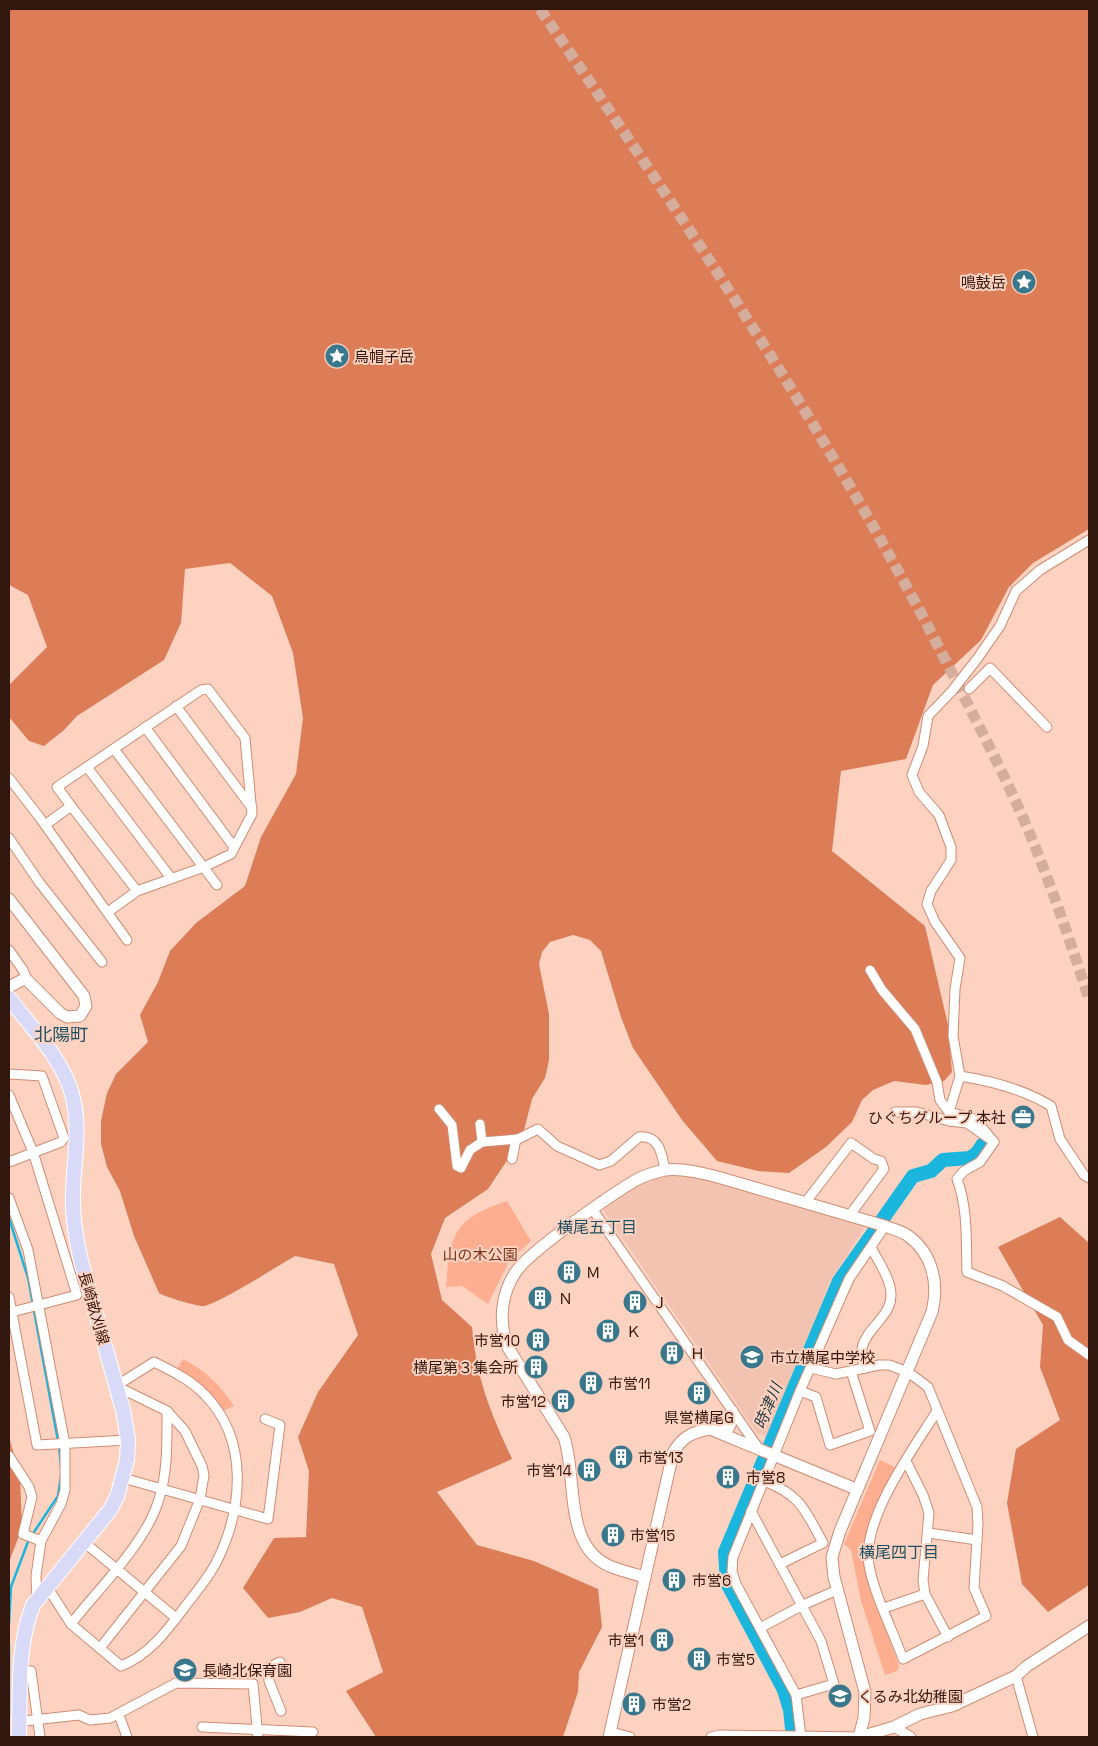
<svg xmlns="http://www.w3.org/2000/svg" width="1098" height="1746" viewBox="0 0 1098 1746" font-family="'Space Grotesk','Noto Sans JP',sans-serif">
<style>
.built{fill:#f3c3b1}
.green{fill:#fdae90}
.forest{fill:#dc7d57}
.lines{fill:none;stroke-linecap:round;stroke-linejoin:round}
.stream{stroke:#1ab6de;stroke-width:2.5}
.river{stroke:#1ab6de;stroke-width:14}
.secondary-tunnel{stroke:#d5ad9d;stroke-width:11;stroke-dasharray:11 5.5;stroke-linecap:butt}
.street-casing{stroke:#d08c72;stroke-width:11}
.secondary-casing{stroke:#d08c72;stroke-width:13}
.primary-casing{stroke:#fff;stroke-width:16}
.street{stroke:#fff;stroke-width:9}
.secondary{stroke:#fff;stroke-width:11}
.primary{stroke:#d9daf8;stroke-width:14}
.labels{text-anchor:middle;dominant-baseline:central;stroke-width:4;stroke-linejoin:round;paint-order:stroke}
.poi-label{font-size:15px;fill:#31170d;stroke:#fed2c1;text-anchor:start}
.park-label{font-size:15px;fill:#75371d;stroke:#fed2c1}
.street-label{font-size:15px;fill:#31170d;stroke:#fed2c1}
.neighbourhood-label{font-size:16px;fill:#1f5262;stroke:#fed2c1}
.water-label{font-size:16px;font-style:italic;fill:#233a42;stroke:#fed2c1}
.quarter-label{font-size:18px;fill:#1f5262;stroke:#fed2c1}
</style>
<rect width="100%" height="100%" fill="#fed2c1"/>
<polygon class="built" points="668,1174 700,1176 866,1226 830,1281 768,1436 757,1433 603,1210 639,1184"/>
<g class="green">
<path d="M507,1201L531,1241L509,1261L488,1304L462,1286L446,1287C450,1234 454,1218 507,1201Z"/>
<path d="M183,1359C206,1371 220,1385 234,1406L220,1412L176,1371Z"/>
<path d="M880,1460L897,1468C883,1494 867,1519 863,1549C860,1571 891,1641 899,1666L897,1671L885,1675L861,1601L851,1550L844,1544Z"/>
</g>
<g class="forest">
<path d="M9,9H1089V529L1033,563L1009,587L981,640L933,685L906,759L841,771L832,851L925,926L948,1025L952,1072L944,1081L926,1085L894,1081L873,1090L862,1100L852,1122L826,1147L789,1173L758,1171L717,1161L682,1120L633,1048L621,1017L601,951L590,940L573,935L550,942L542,952L539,964L549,1014V1060L545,1078L532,1099L522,1138L488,1189L445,1218L431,1254L442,1300L472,1327C477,1381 490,1411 512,1459L437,1492L477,1545L534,1561L598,1589L602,1627L579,1672L578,1692L563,1737H376L346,1691L383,1672L362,1607L332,1598L300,1612L268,1618L243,1588L274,1538L306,1537L309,1471L298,1437L318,1392L358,1335L334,1264L295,1256C281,1264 215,1306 203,1306C196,1306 165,1297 159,1293L134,1236L120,1191L107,1167L101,1144V1121L107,1093L116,1074L148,1042L140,1015L158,982L170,951L196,923L245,886L261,837L296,774L303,718L293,653L272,596L230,563L185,569L181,623L164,660L77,716L64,730L44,746L29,741L9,717V685L47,647L28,595L9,585Z"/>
<polygon points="1060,1217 1089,1243 1089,1585 1048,1612 1022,1584 1007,1503 1016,1449 1060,1420 1040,1367 1043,1325 998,1247"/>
<polygon points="9,1437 20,1476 22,1528 9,1562"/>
</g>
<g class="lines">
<g class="stream">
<polyline points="9,1218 28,1278 58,1441"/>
<polyline points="59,1446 61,1468"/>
<polyline points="32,1535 58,1496 61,1476"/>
<polyline points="9,1624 11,1587 29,1539"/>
<polyline points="9,1644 9,1715"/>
</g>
<polyline class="river" points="793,1737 790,1710 784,1690 727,1583 725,1552 839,1281 913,1176 931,1171 943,1160 970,1158 977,1153 983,1144"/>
<path class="secondary-tunnel" d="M540,9C690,228 841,450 960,689C983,734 1007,780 1027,827C1051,884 1070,941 1089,999"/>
<defs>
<g id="street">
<polyline points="969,689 990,668 1047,727"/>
<polyline points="176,706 252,808"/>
<polyline points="145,727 234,847"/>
<polyline points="114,749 217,885"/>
<polyline points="87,767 171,878"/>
<polyline points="9,778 40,818 127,940"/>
<polyline points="71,806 137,891"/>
<polyline points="45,825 71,806 57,787 201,690 208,689 245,738 252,814 231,854 204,867 137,891 108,912"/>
<polyline points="9,838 39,882 102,962"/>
<polyline points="9,950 23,970 27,980"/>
<polyline points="870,970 882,990 915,1029 937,1082 940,1100 949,1112"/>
<polyline points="9,1074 42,1076 64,1138 61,1142 9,1162"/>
<path d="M960,1076C992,1081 1023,1089 1051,1106L1060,1139L1084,1175L1089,1178"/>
<polyline points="9,1095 33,1152 77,1295 12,1312"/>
<polyline points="439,1109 452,1125 457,1166 461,1168 470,1150 482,1142"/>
<path d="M895,1112H917L949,1121L967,1123L994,1142L980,1162L964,1171L957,1179C968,1208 966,1241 967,1272L1003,1286L1057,1317L1068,1340L1089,1355"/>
<path d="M480,1124L482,1142L518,1139L538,1129L557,1146L599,1165L611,1161L639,1137C660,1135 662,1155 665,1170"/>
<polyline points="994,1142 975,1119 949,1112 960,1076 953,1036 955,989 960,958 935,922 927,904 931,891 951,860 951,847 939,815 919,792 912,775 923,746 928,716 952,691 977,659 1000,626 1016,591 1040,570 1089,540"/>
<polyline points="512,1159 516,1139"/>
<polyline points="9,1198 28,1250 65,1444 65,1490 61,1504 41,1541 36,1576 37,1602"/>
<polyline points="805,1203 851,1143 874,1159 881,1161 884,1169 849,1216"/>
<polyline points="593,1210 757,1446"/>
<polyline points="9,1297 37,1445 128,1440"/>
<path d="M811,1368L836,1374L879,1365H889L908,1372L928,1387L977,1507L978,1524L974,1588L986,1616L903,1659C893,1631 874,1594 869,1565C861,1520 913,1449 937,1411"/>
<path d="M864,1368C863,1361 861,1354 862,1348C867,1325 897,1315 890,1287C887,1273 878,1261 872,1249"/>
<polyline points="800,1391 816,1397 830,1445 870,1431 851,1371"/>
<polyline points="9,1456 29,1487 32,1497 23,1534 41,1541"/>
<polyline points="906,1461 923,1495 929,1513 923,1580 925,1594 948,1637"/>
<polyline points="123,1478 268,1519 280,1425 265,1419"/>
<path d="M764,1481C801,1495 805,1510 823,1543L780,1564"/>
<polyline points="751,1511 821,1641 834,1684 796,1695"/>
<polyline points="929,1533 977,1540"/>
<polyline points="85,1543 176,1618"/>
<path d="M48,1588L71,1624L121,1666C150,1655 169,1628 187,1604C197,1591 209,1577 217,1561C243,1508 249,1440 205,1395C191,1380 172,1371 154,1362L116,1386"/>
<polyline points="884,1608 925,1594"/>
<path d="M71,1624C98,1589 145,1544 158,1502C168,1473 167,1442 167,1411"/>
<polyline points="760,1628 803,1605 837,1590"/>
<polyline points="100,1648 181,1546 200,1499 204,1475 202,1466 185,1431 167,1411 116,1386"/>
<polyline points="280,1662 268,1668 269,1681 281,1711"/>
<polyline points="27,1671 31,1671 40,1737"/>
<polyline points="1016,1676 1033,1737"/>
<polyline points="119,1715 127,1737"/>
<polyline points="24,1721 79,1715 90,1720 110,1718 176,1683 253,1684 258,1737"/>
<polyline points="202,1727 313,1732"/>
<polyline points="894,1727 911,1737"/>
<polyline points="611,1732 630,1737"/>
<polyline points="711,1737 720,1735 860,1737"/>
<polyline points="801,1737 796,1695 736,1584 732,1571 733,1557 800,1391 849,1279 885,1226"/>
</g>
<g id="secondary">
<polyline points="9,899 84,996 86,1006 80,1016 67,1017 60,1013 27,980 24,979 9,987"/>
<polyline points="720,1432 728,1429 732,1420 732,1411"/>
<path d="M645,1577C634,1574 622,1571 612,1567C562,1548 578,1478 564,1437L507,1346C499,1321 501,1295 515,1273C529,1251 611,1195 636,1180C644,1176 655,1172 665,1170C683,1168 703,1173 721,1178L885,1226C892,1229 901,1231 907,1235C933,1253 939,1284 932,1312L840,1531L832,1557L834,1577L865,1692L864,1718L859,1737"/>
<path d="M609,1737L673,1453C682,1437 692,1432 710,1429L856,1489"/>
<polyline points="860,1737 894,1727 920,1714 952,1706 1016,1676 1027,1666 1089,1626"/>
</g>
<path id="primary" d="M9,998C31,1027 62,1058 72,1094C82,1130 72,1167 73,1204C73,1223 77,1243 81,1261L123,1410L128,1440L127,1460L117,1497L110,1510L33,1605C17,1645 20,1694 19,1737"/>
</defs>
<use href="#street" class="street-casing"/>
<use href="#secondary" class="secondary-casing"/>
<use href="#primary" class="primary-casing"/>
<use href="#street" class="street"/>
<use href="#secondary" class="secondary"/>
<use href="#primary" class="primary"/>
</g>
<defs>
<symbol id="sight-disc" viewBox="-11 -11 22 22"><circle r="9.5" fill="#39788c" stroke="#fed2c1"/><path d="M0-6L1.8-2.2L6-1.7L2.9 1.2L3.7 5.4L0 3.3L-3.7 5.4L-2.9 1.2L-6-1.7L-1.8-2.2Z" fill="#fff"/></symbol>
<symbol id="office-disc" viewBox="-11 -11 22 22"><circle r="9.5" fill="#39788c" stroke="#fed2c1"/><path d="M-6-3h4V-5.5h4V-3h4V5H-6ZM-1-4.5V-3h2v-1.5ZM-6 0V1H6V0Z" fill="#fff"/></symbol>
<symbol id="building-disc" viewBox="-11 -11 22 22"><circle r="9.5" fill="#39788c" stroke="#fed2c1"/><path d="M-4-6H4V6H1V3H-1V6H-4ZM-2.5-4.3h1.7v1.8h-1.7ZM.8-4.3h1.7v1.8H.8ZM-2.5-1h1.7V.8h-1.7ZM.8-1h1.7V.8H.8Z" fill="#fff"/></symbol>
<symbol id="school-disc" viewBox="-11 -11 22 22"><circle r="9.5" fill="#39788c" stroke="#fed2c1"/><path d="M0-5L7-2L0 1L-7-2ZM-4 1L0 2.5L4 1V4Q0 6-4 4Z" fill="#fff"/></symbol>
</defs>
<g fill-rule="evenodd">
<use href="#sight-disc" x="1010" y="268" width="28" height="28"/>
<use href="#sight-disc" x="323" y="342" width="28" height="28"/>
<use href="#office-disc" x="1009" y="1103" width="28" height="28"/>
<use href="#building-disc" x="555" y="1258" width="28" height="28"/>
<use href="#building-disc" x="526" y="1284" width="28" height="28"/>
<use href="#building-disc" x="621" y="1288" width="28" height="28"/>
<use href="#building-disc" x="594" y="1317" width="28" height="28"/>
<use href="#building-disc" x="524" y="1326" width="28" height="28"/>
<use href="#building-disc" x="658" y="1339" width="28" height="28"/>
<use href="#school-disc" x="738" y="1343" width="28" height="28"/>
<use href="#building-disc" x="522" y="1353" width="28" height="28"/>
<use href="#building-disc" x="577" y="1369" width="28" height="28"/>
<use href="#building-disc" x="685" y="1379" width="28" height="28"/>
<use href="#building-disc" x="549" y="1387" width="28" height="28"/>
<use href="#building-disc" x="607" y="1443" width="28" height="28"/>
<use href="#building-disc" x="575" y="1456" width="28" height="28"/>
<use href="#building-disc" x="714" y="1463" width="28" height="28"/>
<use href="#building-disc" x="599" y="1521" width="28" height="28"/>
<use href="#building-disc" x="660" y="1566" width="28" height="28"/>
<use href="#building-disc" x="648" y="1626" width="28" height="28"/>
<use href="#building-disc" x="685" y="1645" width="28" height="28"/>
<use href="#school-disc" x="171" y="1656" width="28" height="28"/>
<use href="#school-disc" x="826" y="1682" width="28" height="28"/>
<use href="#building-disc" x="620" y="1690" width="28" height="28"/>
</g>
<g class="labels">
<g class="poi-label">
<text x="1006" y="282" text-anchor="end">鳴鼓岳</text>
<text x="354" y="356">烏帽子岳</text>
<text x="1006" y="1117" text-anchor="end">ひぐちグループ 本社</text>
<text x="586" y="1272">Ｍ</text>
<text x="558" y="1298">Ｎ</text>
<text x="652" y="1302">Ｊ</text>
<text x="626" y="1331">Ｋ</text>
<text x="520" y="1340" text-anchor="end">市営10</text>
<text x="690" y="1353">Ｈ</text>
<text x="770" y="1357">市立横尾中学校</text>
<text x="518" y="1367" text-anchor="end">横尾第３集会所</text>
<text x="608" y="1383">市営11</text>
<text x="546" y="1401" text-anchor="end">市営12</text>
<text x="699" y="1417" text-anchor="middle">県営横尾G</text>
<text x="638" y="1457">市営13</text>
<text x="572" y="1470" text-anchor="end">市営14</text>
<text x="746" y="1477">市営8</text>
<text x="630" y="1535">市営15</text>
<text x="692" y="1580">市営6</text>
<text x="644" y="1640" text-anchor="end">市営1</text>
<text x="716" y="1659">市営5</text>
<text x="202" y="1670">長崎北保育園</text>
<text x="858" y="1696">くるみ北幼稚園</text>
<text x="652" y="1704">市営2</text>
</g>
<g class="park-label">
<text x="480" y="1254">山の木公園</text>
</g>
<g class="street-label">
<text transform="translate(94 1308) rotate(74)">長崎畝刈線</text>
</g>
<g class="neighbourhood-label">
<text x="597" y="1227">横尾五丁目</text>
<text x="899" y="1552">横尾四丁目</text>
</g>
<g class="water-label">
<text transform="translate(768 1406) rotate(-67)">時津川</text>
</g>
<g class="quarter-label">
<text x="61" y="1034">北陽町</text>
</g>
</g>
<rect width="1098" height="1746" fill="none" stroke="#31170d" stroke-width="20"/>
</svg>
